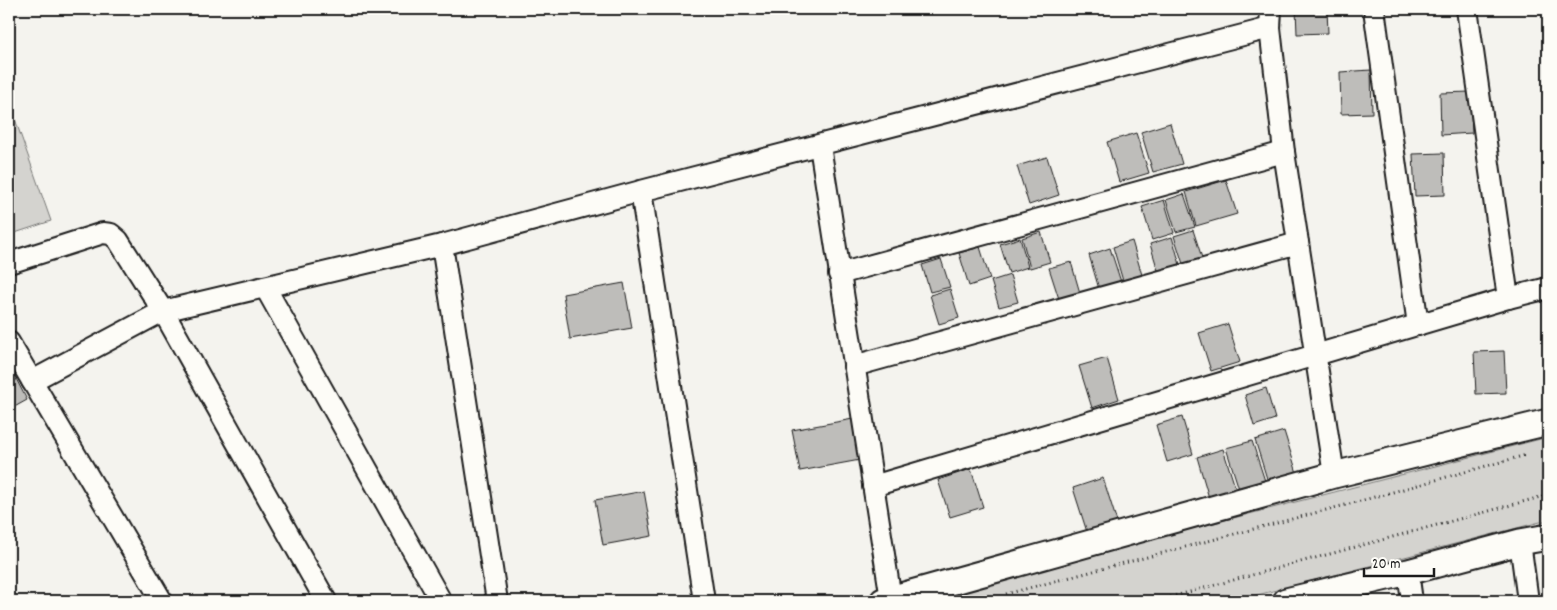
<svg xmlns="http://www.w3.org/2000/svg" width="1557" height="610" viewBox="0 0 1557 610" font-family="Dekko,sans-serif">
<style>
.green{fill:#d4d3cf;stroke:#787876}
.building{fill:#bebdba;stroke:#1c1c1c}
.lines{fill:none;stroke-linecap:round;stroke-linejoin:round}
.minor-casing{stroke:#1c1c1c;stroke-width:24}
.tertiary-casing{stroke:#1c1c1c;stroke-width:29}
.path{stroke:#1c1c1c;stroke-width:3;stroke-dasharray:1 4;stroke-linecap:butt}
.minor{stroke:#fdfcf7;stroke-width:20}
.tertiary{stroke:#fdfcf7;stroke-width:25}
</style>
<rect width="100%" height="100%" fill="#f4f3ee"/>
<filter id="ink" filterUnits="userSpaceOnUse"><feTurbulence type="fractalNoise" baseFrequency=".02" numOctaves="2"/><feDisplacementMap in="SourceGraphic" scale="10" xChannelSelector="R" yChannelSelector="G"/><feConvolveMatrix kernelMatrix="1 2 1 2 8 2 1 2 1" color-interpolation-filters="sRGB"/></filter>
<g filter="url(#ink)">
<g class="green">
<polygon points="9,102 51,221 9,235"/>
<polygon points="1548,437 1548,520 1234,601 911,601"/>
</g>
<g class="building">
<polygon points="1296,9 1327,9 1328,33 1297,34"/>
<polygon points="1371,70 1372,113 1341,114 1340,72"/>
<polygon points="1470,92 1472,133 1441,135 1440,93"/>
<polygon points="1170,123 1182,164 1153,172 1141,132"/>
<polygon points="1136,133 1149,173 1119,182 1107,142"/>
<polygon points="1444,153 1445,195 1415,196 1413,154"/>
<polygon points="1047,157 1059,195 1029,205 1017,166"/>
<polygon points="1226,180 1237,214 1196,226 1186,192"/>
<polygon points="1184,194 1195,227 1176,232 1166,200"/>
<polygon points="1164,200 1174,233 1152,240 1142,207"/>
<polygon points="1193,230 1203,261 1184,267 1174,236"/>
<polygon points="1041,232 1050,262 1030,268 1022,238"/>
<polygon points="1172,237 1181,268 1159,274 1150,244"/>
<polygon points="1020,238 1028,267 1009,273 1000,244"/>
<polygon points="1132,241 1142,275 1123,281 1113,247"/>
<polygon points="980,247 990,279 969,286 959,253"/>
<polygon points="1110,248 1121,282 1099,289 1089,255"/>
<polygon points="941,259 950,287 930,292 922,265"/>
<polygon points="1071,262 1080,293 1059,299 1049,268"/>
<polygon points="1010,275 1018,302 999,307 991,281"/>
<polygon points="624,283 632,328 570,339 563,294"/>
<polygon points="950,289 959,318 939,324 930,295"/>
<polygon points="1228,324 1240,362 1211,371 1199,333"/>
<polygon points="1504,351 1506,393 1476,394 1474,352"/>
<polygon points="1107,358 1119,399 1092,408 1079,366"/>
<polygon points="9,365 27,400 9,410"/>
<polygon points="1266,388 1275,419 1254,426 1245,395"/>
<polygon points="1182,417 1193,454 1167,462 1156,425"/>
<polygon points="853,419 860,460 800,471 792,430"/>
<polygon points="1284,431 1297,473 1268,482 1255,440"/>
<polygon points="1252,441 1265,481 1239,489 1226,448"/>
<polygon points="1223,449 1236,490 1209,498 1197,457"/>
<polygon points="971,469 983,507 950,517 938,480"/>
<polygon points="1103,478 1117,522 1087,532 1073,488"/>
<polygon points="644,491 652,536 603,545 595,500"/>
</g>
<g class="lines">
<defs>
<g id="minor">
<polyline points="1271,9 1270,28 1284,152 1334,475"/>
<polyline points="1374,9 1418,325"/>
<polyline points="1467,9 1508,298"/>
<polyline points="820,146 891,599"/>
<polyline points="641,191 704,601"/>
<polyline points="442,245 497,601"/>
<polyline points="9,263 103,233 111,234 118,240 163,311 32,381"/>
<polyline points="839,274 1284,152"/>
<polyline points="265,287 441,601"/>
<polyline points="9,342 162,601"/>
<polyline points="854,366 1298,243"/>
<polyline points="873,486 1508,298 1548,288"/>
<polyline points="1520,542 1528,601"/>
<polyline points="1408,572 1412,601"/>
<polyline points="326,601 163,311 442,245 641,191 1270,28"/>
</g>
<g id="tertiary">
<polyline points="883,601 1334,475 1548,422"/>
<polyline points="1286,601 1408,572 1520,542 1548,537"/>
</g>
</defs>
<use href="#minor" class="minor-casing"/>
<use href="#tertiary" class="tertiary-casing"/>
<g class="path">
<polyline points="1006,594 1353,503 1526,455"/>
<polyline points="1156,601 1548,495"/>
</g>
<use href="#minor" class="minor"/>
<use href="#tertiary" class="tertiary"/>
</g>
</g>
<rect width="1557" height="610" fill="none" stroke="#fdfcf7" stroke-width="30"/>
<rect x="15" y="15" width="1527" height="580" fill="none" stroke="#1c1c1c" stroke-width="2" filter="url(#ink)"/>
<path d="M1364 568v8h70v-8" fill="none" stroke="#1c1c1c" stroke-width="2.5"/>
<text x="1372" y="568" font-size="15" fill="#1c1c1c" stroke="#fdfcf7" stroke-width="4" paint-order="stroke">20 m</text>
</svg>
